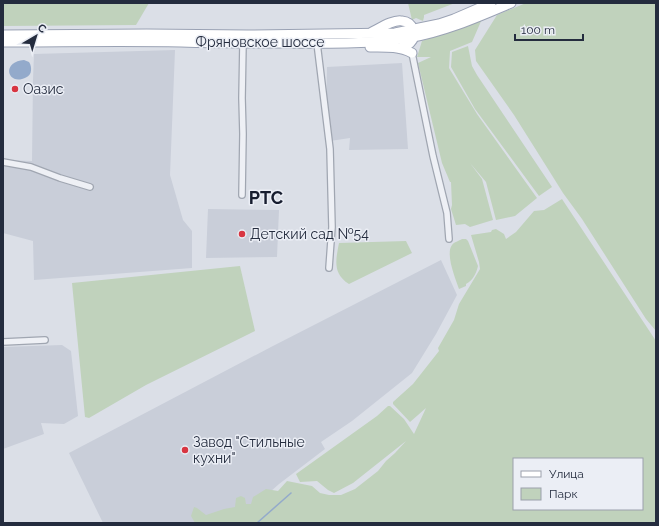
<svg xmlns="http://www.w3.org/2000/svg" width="659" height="526" viewBox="0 0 659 526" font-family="Raleway,sans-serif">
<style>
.built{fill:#c9ced9}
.green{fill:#c0d2bc;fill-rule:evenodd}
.water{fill:#93aacb}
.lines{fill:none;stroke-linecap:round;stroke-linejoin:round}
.stream{stroke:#93aacb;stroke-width:1.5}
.street-casing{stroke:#a0a6b1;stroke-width:8}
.primary-casing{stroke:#9aa2b4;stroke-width:11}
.street{stroke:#eef0f5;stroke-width:5.5}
.primary{stroke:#fff;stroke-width:9}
.poi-dot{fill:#d83541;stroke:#ebeef5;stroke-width:1.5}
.labels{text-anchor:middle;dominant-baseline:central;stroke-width:3;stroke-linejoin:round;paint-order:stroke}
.street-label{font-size:14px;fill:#242c3e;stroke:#ebeef5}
.poi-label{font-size:14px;fill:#242c3e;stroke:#ebeef5;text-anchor:start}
.district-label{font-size:18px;font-weight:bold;fill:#171d2f;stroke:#ebeef5}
</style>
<rect width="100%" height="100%" fill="#dbdfe7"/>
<g class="built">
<polygon points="175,50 170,175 183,220 192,231 192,268 34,280 33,241 3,233 3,160 32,161 33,80 34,54"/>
<polygon points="402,63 408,149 349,150 350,138 330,141 326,125 327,67"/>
<polygon points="208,209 279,210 277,257 206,258"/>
<polygon points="441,260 457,295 436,334 412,373 352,421 321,442 325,449 279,484 235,523 103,523 69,453 271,347"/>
<polygon points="62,345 71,351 78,416 64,424 41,423 44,434 3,449 3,347"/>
</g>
<g class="green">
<polygon points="3,3 149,3 136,25 3,26"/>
<polygon points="408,3 455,3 424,15 424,17 423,21 416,18 412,20"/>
<polygon points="526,3 656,3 656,331 646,319 582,219 563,193 548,169 514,115 476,61 475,50 497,15"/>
<polygon points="482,19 472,42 450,51 449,68 477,114 537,198 515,216 496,220 486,182 470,163 482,179 493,220 470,227 465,224 456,225 451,209 452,205 451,182 450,182 442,163 418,63 431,57 417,57 422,41"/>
<polygon points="468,46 472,66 477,75 552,187 539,196 475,109 451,67 452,52"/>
<path d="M562,199L656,341V523H195L191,516L194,507L197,508L206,515L224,509L235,507L236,498L241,496L245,498L246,504H251L253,497L266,489L278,491L287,481L312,486L320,493L329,495H341L355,489L378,471L386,461L395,453L406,441L353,483L334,493L328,490L317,481L300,482L296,474L377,416L388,406H390L404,419L414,434L426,408L410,422L393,404V402L413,384L439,351L438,348L454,320L459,304L480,269L479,262L471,235L491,232L492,230L496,229L504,234L506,239L516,232L534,211L544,210ZM514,459H642V509H514Z"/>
<path d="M462,239H466L468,241L478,266C476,274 473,280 466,284V286L459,289C456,280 445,254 452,245C454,242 459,241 462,239Z"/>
<path d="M406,241L412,253L349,284C332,273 336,259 339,243Z"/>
<polygon points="240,266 255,331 146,385 89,418 85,417 72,283"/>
</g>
<path class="water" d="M24,60L29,62C31,65 32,70 30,74C28,77 25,78 22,79C7,83 2,62 24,60Z"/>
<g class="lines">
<polyline class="stream" points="257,523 291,493"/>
<defs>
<g id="street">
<polyline points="317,43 330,149 332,227 329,268"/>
<polyline points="412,53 433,156 447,213 449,239"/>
<polyline points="3,162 31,167 60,178 90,187"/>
<polyline points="242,195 243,134 242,98 243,43"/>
<polyline points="3,342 45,340"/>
</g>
<g id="primary">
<path d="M372,32C380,28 394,19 402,21C413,22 418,35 410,43C407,46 403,47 399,48"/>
<polyline points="3,35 147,34 248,35 395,33 439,24 454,19 491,3"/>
<path d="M3,42C62,42 122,41 181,42C213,43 244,43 275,43C319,43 364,45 408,38C444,32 478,17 511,3"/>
<path d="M370,47C384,47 399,46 412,53"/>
</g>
</defs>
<use href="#street" class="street-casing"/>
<use href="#primary" class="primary-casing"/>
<use href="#street" class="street"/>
<use href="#primary" class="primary"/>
</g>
<g class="poi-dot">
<circle cx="15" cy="89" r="4"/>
<circle cx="242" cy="234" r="4"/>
<circle cx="185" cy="450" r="4"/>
</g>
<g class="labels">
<g class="street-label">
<text x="260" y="42">Фряновское шоссе</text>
</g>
<g class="poi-label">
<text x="23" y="89">Оазис</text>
<text x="250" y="234">Детский сад №54</text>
<text x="193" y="442">Завод "Стильные<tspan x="193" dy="16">кухни"</tspan></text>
</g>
<g class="district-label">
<text x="266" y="197">РТС</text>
</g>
</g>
<rect width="659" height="526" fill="none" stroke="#242c3e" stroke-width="8"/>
<rect x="513" y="458" width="130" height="52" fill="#ebeef5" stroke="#9ba0ac"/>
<rect x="521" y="471" width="20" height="6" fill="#ffffff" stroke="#9ba0ac"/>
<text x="549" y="478" font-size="12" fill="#242c3e">Улица</text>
<rect x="521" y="488" width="20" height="12" fill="#c0d2bc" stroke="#9ba0ac"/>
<text x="549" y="498" font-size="12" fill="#242c3e">Парк</text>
<g transform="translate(36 36) rotate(38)" stroke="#ebeef5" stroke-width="3" paint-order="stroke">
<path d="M0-3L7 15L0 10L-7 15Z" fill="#242c3e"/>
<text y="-6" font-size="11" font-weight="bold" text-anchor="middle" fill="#242c3e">С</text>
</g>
<path d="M515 34v6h68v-6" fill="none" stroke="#242c3e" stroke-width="2"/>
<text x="521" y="34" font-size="12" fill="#242c3e" stroke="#ebeef5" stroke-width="3" paint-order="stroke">100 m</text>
</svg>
